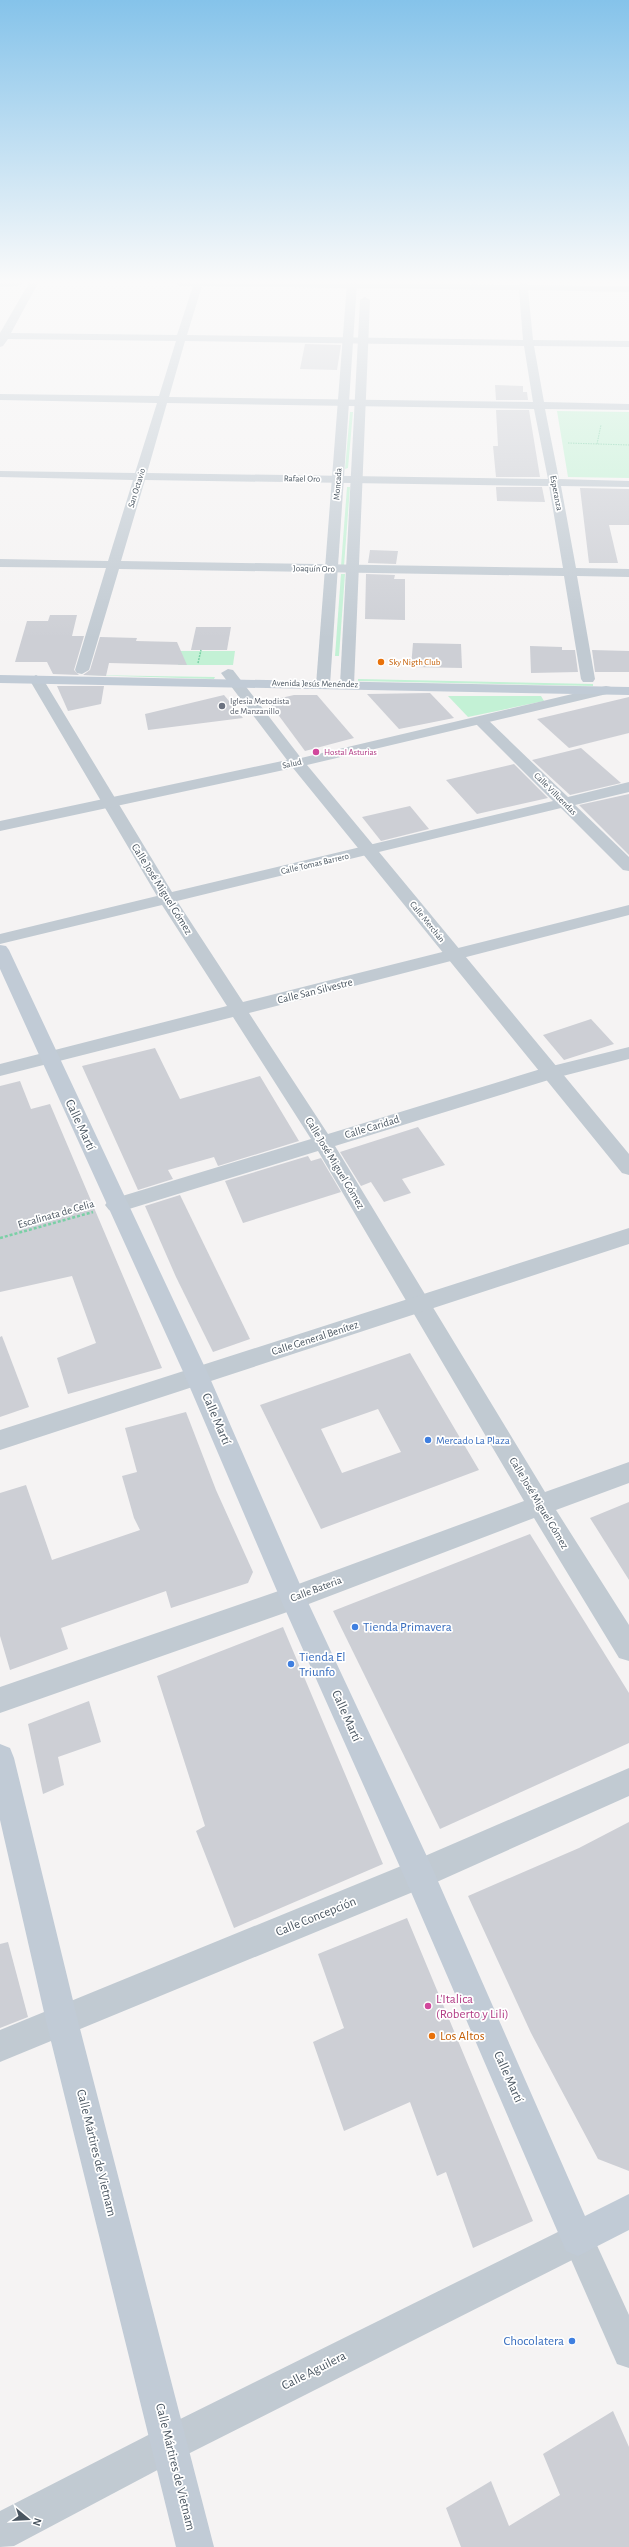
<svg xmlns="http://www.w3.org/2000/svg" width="629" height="2547" viewBox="0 0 629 2547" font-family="'Alegreya Sans',sans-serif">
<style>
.green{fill:#c3f1d5}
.building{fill:#cdcfd5;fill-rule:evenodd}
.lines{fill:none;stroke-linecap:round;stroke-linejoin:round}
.path-far2{stroke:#7ad0a6;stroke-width:1;stroke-dasharray:1.5 1;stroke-linecap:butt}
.path-far1{stroke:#7ad0a6;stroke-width:1.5;stroke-dasharray:2 1;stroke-linecap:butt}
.path{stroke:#7ad0a6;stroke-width:2.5;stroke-dasharray:3 2;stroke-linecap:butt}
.pedestrian{fill:#c1cad2;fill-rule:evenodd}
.minor{fill:#c1cad2;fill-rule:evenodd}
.tertiary{fill:#c1cad2;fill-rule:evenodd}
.secondary{fill:#c1cbd6;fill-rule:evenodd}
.food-dot{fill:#e8710a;stroke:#fff;stroke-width:1.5}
.worship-dot{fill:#6b7280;stroke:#fff;stroke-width:1.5}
.hotel-dot{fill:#d1479c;stroke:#fff;stroke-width:1.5}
.shop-dot{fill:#3f7fe0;stroke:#fff;stroke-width:1.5}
.labels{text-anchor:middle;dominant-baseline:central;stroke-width:3.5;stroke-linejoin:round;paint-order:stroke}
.far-street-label{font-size:9px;fill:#4a5661;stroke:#fff}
.far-food-label{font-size:9px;fill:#c56008;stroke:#fff;text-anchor:start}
.far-worship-label{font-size:9px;fill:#5b616d;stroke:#fff;text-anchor:start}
.far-hotel-label{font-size:9px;fill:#b23c85;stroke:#fff;text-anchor:start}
.street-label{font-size:11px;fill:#4a5661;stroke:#fff}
.shop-label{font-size:11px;fill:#366cbe;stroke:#fff;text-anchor:start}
.near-street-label{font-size:13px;fill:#4a5661;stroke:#fff}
.near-shop-label{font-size:13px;fill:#366cbe;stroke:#fff;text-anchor:start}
.near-hotel-label{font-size:13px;fill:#b23c85;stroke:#fff;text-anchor:start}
.near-food-label{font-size:13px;fill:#c56008;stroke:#fff;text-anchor:start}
</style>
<rect width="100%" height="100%" fill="#f5f3f3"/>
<g class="green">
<polygon points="557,411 629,412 629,478 568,477"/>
<polygon points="350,412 353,412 348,468 345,469"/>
<polygon points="347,487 350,487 344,566 341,566"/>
<polygon points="341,574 345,574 339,656 335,656"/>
<polygon points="180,651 235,651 233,665 178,665"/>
<polygon points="85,675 215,677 214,679"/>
<polygon points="358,679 593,684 593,686 358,681"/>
<polygon points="448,696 541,696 544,701 468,717"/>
</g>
<g class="building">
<polygon points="305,344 341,345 337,370 300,369"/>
<polygon points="495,385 523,386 523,392 527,392 528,400 496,400"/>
<polygon points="496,410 529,410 540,477 496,477 493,446 498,446"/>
<polygon points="496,487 542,487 545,502 497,501"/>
<polygon points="580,488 629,489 629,525 609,525 618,563 589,563"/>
<polygon points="370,550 398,551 396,564 368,563"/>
<polygon points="366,574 395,575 394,579 405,579 405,620 365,619"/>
<polygon points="50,615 77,615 72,636 84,636 74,670 79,675 53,674 47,662 15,662 27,621 48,621"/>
<polygon points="196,627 231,627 227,650 191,650"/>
<polygon points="100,637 137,638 136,641 177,642 187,665 109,663 106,676 83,675 90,670"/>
<polygon points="413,643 461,644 462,668 411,667"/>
<polygon points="530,646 562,647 562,650 575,650 578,672 531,673"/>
<polygon points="592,650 629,651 629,672 595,672"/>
<polygon points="57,686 104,686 101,704 68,711"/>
<polygon points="430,693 454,718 399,729 367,694"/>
<polygon points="224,695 243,718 148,730 145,714"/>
<polygon points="294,695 317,695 354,738 305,751 268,701"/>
<polygon points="629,697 629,733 569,748 537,719"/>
<polygon points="581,748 621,783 570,795 532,760"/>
<polygon points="514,764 548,798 477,814 446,780"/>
<polygon points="629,794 629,855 579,805"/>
<polygon points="410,806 429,829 381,841 362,817"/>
<polygon points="591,1019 614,1044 564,1060 543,1035"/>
<polygon points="155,1048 180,1099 260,1076 299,1141 218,1166 214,1157 168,1170 173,1179 138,1190 82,1066"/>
<polygon points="20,1081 31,1109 50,1104 162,1368 68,1394 57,1358 96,1343 72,1276 0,1292 0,1086"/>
<polygon points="418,1127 445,1165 402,1179 411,1193 384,1202 371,1182 361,1186 340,1152"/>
<polygon points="308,1156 311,1161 321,1158 341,1192 243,1223 225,1181"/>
<polygon points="180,1195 250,1339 213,1352 176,1277 145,1206"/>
<polygon points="2,1336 29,1407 0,1417 0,1337"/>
<path d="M410,1353L479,1470L321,1529L260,1405ZM378,1409L401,1452L342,1473L321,1429Z"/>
<polygon points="186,1412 216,1490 253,1572 248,1583 171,1608 166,1591 61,1628 68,1649 10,1670 0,1636 0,1493 26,1485 52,1560 140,1530 134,1518 122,1476 137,1472 125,1428"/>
<polygon points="629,1502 629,1580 590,1518"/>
<polygon points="530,1534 629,1693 629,1743 440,1829 333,1611"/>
<polygon points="283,1627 383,1864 234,1928 196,1831 205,1826 157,1676"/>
<polygon points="89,1701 101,1742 58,1757 64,1785 43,1794 28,1724"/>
<polygon points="629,1822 629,2171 598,2159 531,2033 468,1896 579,1848"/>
<polygon points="407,1918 533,2221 473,2248 446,2172 437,2176 410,2102 344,2131 313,2042 344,2028 318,1954"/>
<polygon points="8,1942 28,2017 0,2028 0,1944"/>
<polygon points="613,2411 629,2447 629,2547 461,2547 446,2508 491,2481 509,2526 560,2495 543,2454"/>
</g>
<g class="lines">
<g class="path-far2">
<polyline points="568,443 629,445"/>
<polyline points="597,444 601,425"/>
</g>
<polyline class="path-far1" points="198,663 201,650"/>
<polyline class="path" points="0,1238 93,1212"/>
<polygon class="pedestrian" points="578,2223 589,2228 629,2315 629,2368 617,2364 562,2239 567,2228"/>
<g class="minor">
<polygon points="0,283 23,283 18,286 0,287"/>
<path d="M29,283H38L11,333L177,335L193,286H179L175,283L519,285V283H527L528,285L629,286V292L528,290L533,340L629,341V347L534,346L544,402L629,404V410L545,409L559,479L629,481V487L561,486L576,568L629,569V577L577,576L595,679L593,682H583L581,679L564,576L119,569L89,670L82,674L77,673L75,670L106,568L0,567V559L108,561L133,480L0,477V471L135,473L157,403L0,400V394L159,396L176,341L8,339L3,346L0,347V333ZM202,286L519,290L523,340L187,335ZM185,341L524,346L533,402L169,397ZM167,403L534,409L548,479L147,473ZM145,480L549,486L563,568L121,561Z"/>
<polygon points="36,675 43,679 172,892 553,801 476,724 474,721 481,717 486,718 568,797 629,782 629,792 575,805 629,857 629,871 623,870 561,808 177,901 243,1002 629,905 629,915 249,1013 328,1134 544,1068 629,1047 629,1059 555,1078 335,1146 545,1492 629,1462 629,1483 556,1510 629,1625 629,1661 619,1658 534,1518 293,1610 0,1713 0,1687 293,1586 524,1501 318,1151 116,1213 109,1210 105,1205 109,1200 311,1139 233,1017 0,1076 0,1064 227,1006 162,905 0,944 0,934 157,896 29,679"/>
<polygon points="629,1768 629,1796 430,1885 0,2062 0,2030 411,1862"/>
<polygon points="578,2222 590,2227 595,2239 590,2251 182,2457 14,2546 0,2547 0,2511 156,2431"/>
</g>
<g class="tertiary">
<polygon points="347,283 357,283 330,685 323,689 316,685"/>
<polygon points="365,297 370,300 354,685 347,689 340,685 360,300"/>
<polygon points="228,669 233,670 301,758 606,686 611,687 613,690 611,693 307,765 629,1154 629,1175 622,1173 293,768 0,831 0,821 287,760 221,673"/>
<polygon points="629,1228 629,1244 0,1450 0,1430"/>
</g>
<g class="secondary">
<polygon points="0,675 629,687 629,695 0,683"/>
<polygon points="0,945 6,946 9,950 209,1376 305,1596 430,1863 585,2216 629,2194 629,2230 578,2256 566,2251 408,1885 280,1598 185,1376 0,969"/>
<polygon points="0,1744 10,1748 14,1758 78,2021 214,2547 176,2547 46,2021 0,1820"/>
</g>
</g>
<linearGradient id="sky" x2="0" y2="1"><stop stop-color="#85c3ea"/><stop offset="0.44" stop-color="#fafafa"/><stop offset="1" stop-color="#fafafa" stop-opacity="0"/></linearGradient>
<rect width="629" height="639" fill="url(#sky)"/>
<g class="food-dot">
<circle cx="381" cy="662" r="4"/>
<circle cx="432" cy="2036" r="4"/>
</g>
<circle class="worship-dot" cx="222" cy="706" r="4"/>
<g class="hotel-dot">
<circle cx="316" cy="752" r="4"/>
<circle cx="428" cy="2006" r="4"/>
</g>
<g class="shop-dot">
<circle cx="428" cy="1440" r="4"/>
<circle cx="355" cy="1627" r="4"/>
<circle cx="291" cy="1664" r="4"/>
<circle cx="572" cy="2341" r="4"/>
</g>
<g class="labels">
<g class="far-street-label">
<text transform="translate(302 479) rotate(1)">Rafael Oro</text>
<text transform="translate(338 484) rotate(-86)">Moncada</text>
<text transform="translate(137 488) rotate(-73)">San Octavio</text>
<text transform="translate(556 493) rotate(79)">Esperanza</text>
<text transform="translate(314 569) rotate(1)">Joaquín Oro</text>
<text transform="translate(315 684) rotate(1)">Avenida Jesús Menéndez</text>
<text transform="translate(292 764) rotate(-12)">Salud</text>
<text transform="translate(555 794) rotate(45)">Calle Villuendas</text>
<text transform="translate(315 864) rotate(-13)">Calle Tomas Barrero</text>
<text transform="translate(427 922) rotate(51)">Calle Merchán</text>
</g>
<g class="far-food-label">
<text x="389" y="662">Sky Nigth Club</text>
</g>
<g class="far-worship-label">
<text x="230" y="701">Iglesia Metodista<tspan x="230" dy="10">de Manzanillo</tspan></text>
</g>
<g class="far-hotel-label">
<text x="324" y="752">Hostal Asturias</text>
</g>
<g class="street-label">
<text transform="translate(162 889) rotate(58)">Calle José Miguel Gómez</text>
<text transform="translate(315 991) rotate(-14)">Calle San Silvestre</text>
<text transform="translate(372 1127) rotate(-17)">Calle Caridad</text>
<text transform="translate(335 1163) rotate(59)">Calle José Miguel Gómez</text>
<text transform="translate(56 1214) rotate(-16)">Escalinata de Celia</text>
<text transform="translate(315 1338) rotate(-18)">Calle General Benítez</text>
<text transform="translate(539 1503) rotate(59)">Calle José Miguel Gómez</text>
<text transform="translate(316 1589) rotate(-21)">Calle Bateria</text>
</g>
<g class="shop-label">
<text x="436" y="1440">Mercado La Plaza</text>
</g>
<g class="near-street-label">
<text transform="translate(80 1125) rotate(65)">Calle Martí</text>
<text transform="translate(216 1419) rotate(67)">Calle Martí</text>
<text transform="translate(346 1716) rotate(66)">Calle Martí</text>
<text transform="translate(316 1917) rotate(-22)">Calle Concepción</text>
<text transform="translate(508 2077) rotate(66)">Calle Martí</text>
<text transform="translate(96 2153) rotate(76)">Calle Mártires de Vietnam</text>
<text transform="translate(314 2371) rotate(-27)">Calle Aguilera</text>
<text transform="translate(175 2467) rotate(76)">Calle Mártires de Vietnam</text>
</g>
<g class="near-shop-label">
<text x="363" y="1627">Tienda Primavera</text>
<text x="299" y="1657">Tienda El<tspan x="299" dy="15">Triunfo</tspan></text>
<text x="564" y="2341" text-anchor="end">Chocolatera</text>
</g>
<g class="near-hotel-label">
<text x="436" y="1999">L'Italica<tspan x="436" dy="15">(Roberto y Lili)</tspan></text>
</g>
<g class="near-food-label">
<text x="440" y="2036">Los Altos</text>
</g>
</g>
<g transform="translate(28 2519) rotate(108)" stroke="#ffffff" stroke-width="3" paint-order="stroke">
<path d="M0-3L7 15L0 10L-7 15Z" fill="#4a5661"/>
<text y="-6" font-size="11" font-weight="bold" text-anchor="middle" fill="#4a5661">N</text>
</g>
</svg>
